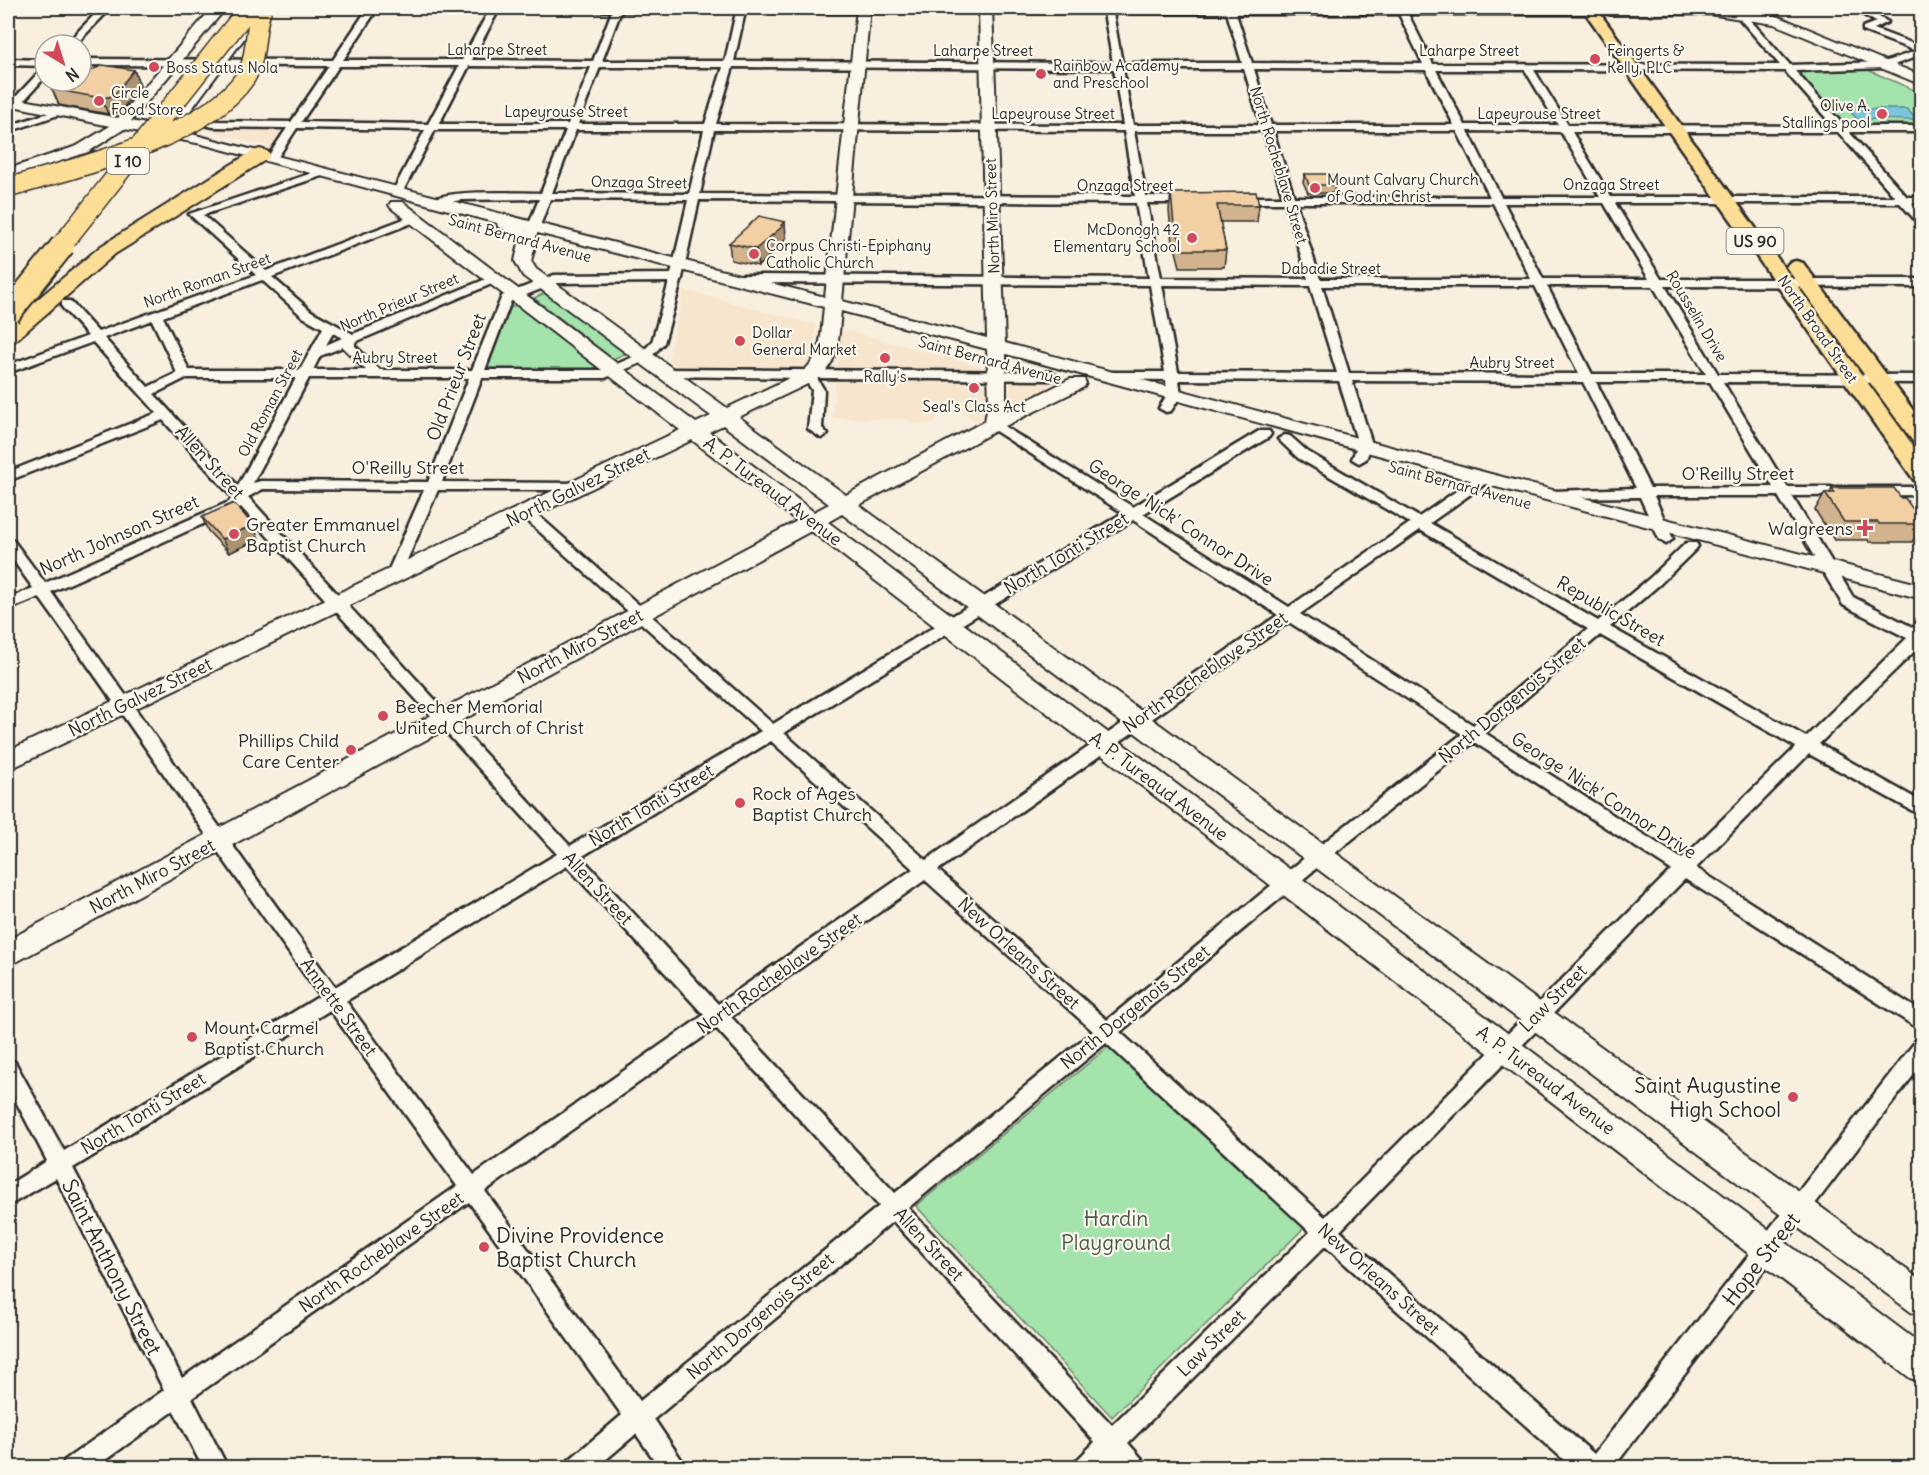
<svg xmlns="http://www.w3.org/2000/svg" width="1929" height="1475" viewBox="0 0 1929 1475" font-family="Delius,sans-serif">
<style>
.built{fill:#f7e6cd}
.green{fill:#a4e3ab;stroke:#68876b;stroke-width:1.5}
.water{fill:#7cc6dd;stroke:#5c8896;stroke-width:1.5}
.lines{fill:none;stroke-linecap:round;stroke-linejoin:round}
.street-casing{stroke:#2b2b2b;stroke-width:5}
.secondary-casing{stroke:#2b2b2b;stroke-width:4}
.primary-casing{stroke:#2b2b2b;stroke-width:5}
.highway-casing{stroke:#2b2b2b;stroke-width:4}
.street{fill:#fbf7ec;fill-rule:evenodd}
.secondary{fill:#fbf7ec;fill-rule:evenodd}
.primary{fill:#fdde96;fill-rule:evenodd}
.highway{fill:#fdde96;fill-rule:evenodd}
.highway-bridge-far1-casing{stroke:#2b2b2b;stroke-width:22;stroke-linecap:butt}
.highway-bridge-casing{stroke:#2b2b2b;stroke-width:27;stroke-linecap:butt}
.highway-bridge-far1{stroke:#fdde96;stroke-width:19}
.highway-bridge{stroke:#fdde96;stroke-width:23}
.wall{fill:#d1b38d;stroke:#2b2b2b;stroke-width:1.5}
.shaded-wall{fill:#aa9273;stroke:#2b2b2b;stroke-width:1.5}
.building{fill:#f3d0a4;stroke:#2b2b2b;stroke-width:1.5}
.poi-dot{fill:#d1495b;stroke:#fbf7ec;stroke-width:2}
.labels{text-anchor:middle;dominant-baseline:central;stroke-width:4.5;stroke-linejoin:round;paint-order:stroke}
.far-street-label{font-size:15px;fill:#2b2b2b;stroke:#fbf7ec}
.far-poi-label{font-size:15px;fill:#2b2b2b;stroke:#fbf7ec;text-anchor:start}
.shield{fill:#fbf7ec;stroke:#696865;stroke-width:1.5}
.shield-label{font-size:16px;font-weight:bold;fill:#2b2b2b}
.street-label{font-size:18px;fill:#2b2b2b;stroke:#fbf7ec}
.poi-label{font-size:18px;fill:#2b2b2b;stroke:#fbf7ec;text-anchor:start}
.near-poi-label{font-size:21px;fill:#2b2b2b;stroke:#fbf7ec;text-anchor:end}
.near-park-label{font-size:21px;fill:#49594b;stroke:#fbf7ec}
.near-street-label{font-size:21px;fill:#2b2b2b;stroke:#fbf7ec}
</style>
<rect width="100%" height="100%" fill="#f9efde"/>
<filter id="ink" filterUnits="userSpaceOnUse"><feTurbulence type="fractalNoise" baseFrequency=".0167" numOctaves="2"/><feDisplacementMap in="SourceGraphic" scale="12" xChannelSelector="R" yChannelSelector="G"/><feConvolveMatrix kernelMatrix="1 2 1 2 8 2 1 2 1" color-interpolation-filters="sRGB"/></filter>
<g filter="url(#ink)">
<g class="built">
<polygon points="203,129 283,129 271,147"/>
<polygon points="684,290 816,325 812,362 803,367 679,367 668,359"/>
<polygon points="840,329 981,366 981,369 836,368"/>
<polygon points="835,381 987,383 989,412 988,416 979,423 961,411 938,414 934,423 910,423 907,419 833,418"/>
<polygon points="1010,381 1051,381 1052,385 1016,405 1011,405"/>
</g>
<g class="green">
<polygon points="1787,68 1868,70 1921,93 1921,129 1842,129"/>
<polygon points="549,291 629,352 613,359 534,298"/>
<polygon points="516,305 597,367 590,370 491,370 488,367 510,308"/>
<polygon points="1108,1047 1306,1226 1112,1417 916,1206"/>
</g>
<polygon class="water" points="1848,109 1907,109 1917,120 1857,119"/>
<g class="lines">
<defs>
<g id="street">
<polygon points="101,8 111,8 75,45 65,45"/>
<path d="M368,8H378L343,60H462L489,11H411L407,8L1593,9L1598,12L1596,14H1408L1433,64L1780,65L1738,17V13H1744L1790,65L1884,62L1916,51L1863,31V27L1876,22L1852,8H1863L1888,22L1874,29L1922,47V55L1885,68L1795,71L1844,126H1922V132H1849L1907,197H1922V203H1912L1922,214V224L1918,223L1900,203H1615L1661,279H1922V287L1665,286L1718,374L1922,375V383L1723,382L1787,487H1922V495L1792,496L1853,597L1916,629L1922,627V644L1819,744L1922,802V816L1809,754L1696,868L1922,1012V1031L1685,879L1340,1231L1594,1454L1915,1042L1922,1040V1064L1613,1468H1573L1325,1246L1128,1443L1143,1460L1147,1468H1118L1111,1459L1103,1468H1073L1077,1460L1095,1442L893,1221L654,1419L687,1468H660L636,1434L596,1468H565L569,1460L622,1415L469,1202L192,1398L228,1468H203L174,1411L94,1468H61L65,1460L164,1390L56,1178L8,1206V1185L47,1161L8,1086V1059L15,1062L64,1151L320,996C225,864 134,729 39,597L8,610V599L33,588L8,553V538L13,540L45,583L229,502L232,497L163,420L8,481V472L157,413L93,342L8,373V365L88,336L62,307V301H70L98,332L256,275L189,214L324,169L328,170V174L203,215L266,271L412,216H420V220L272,277L311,311L353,334L491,277H499L501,280L355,342V346L380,370H472L502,296L554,275L671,274L688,200L550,199L534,242L528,245L522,242L539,199L461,200L436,204L430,201C445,189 519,193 541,193L566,130H435L403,191L398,194L393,191L425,130L297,128L276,160L272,161L267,158L287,128L213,127L181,119L186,116L213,121L291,122L329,66L81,65V59L333,60ZM498,11H612L593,61L472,60ZM621,11L736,12L725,61H602ZM745,12L1104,13L1113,63L734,61ZM1113,13H1227L1242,63H1122ZM1236,14H1399L1423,64L1252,63ZM339,66H459L428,124L301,122ZM469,66L591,67L568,124H439ZM600,67H723L705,124H578ZM733,67L1114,69L1123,125L716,124ZM1123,69H1244L1261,125H1133ZM1254,69L1426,70L1454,125H1271ZM1436,70H1525L1558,125H1465ZM1534,70L1785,71L1833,126L1568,125ZM576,130H704L689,194L552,193ZM714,130L1124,131L1135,196L700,194ZM1134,131H1263L1283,197H1238L1232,200L1238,203H1285L1308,279L1161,278L1147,203H1191L1197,200L1191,197L1146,196ZM1273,131H1457L1490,197H1294ZM1468,131L1561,132L1600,197H1501ZM1572,132H1838L1895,197H1611ZM699,200L1136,203L1149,278L741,275L735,279L741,283L1150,285L1165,372H1106L1100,376L1101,379L1166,380L1167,395L1159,408L1166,412L1171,411L1181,395L1179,380L1339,381L1358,444L1352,459L1359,463L1366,459L1372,444L1352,381L1583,382L1636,488L1554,491L1547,495L1549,498L1640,497L1659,539L1666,544L1673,539L1654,496H1778L1843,605L1907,638L1806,737L1610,627L1660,584L1696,549L1698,546L1696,543H1686L1650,578L1598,621L1430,523L1489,481L1491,478L1489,475H1479L1419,517L1308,452L1290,436L1285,435L1278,439L1298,458L1410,523L1289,607L1143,514L1269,437L1271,434L1269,431H1259L1133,507L994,420L987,424L989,427L1123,513L773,724L531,509H521L519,512L521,515L761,731L570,846L248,497L263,489L424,490L386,576L393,581L400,576L438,490H584L586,487L584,484L579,483L442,482L482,378H605L648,360L664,343L682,278ZM1296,203H1493L1531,279H1320ZM1504,203H1604L1649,279H1543ZM262,280L303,317L323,328L300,370H189L163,317ZM669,282L652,342L640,354L603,370H485L511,301L556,283ZM1162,285L1310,286L1337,373L1178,372ZM1322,286H1535L1579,374L1349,373ZM1547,286H1653L1706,374H1592ZM152,320L177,373L148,387L104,338ZM333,333L342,338L326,345ZM343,347L366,370H313L320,356ZM186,378H296L238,486L154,394ZM309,378H469L428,482L261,481L253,483ZM1596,382H1710L1773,487L1650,488ZM241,507L557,854L335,987C239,857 147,723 51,592ZM1133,520L1278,615L926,860L784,733ZM1420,530L1588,629L1473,725L1300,614ZM1289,622L1462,734L1313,851L1107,1020L938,870ZM1600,635L1796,747L1682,859L1485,733ZM771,741L913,869L718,1004L581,857ZM1474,742L1671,870L1325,1217L1120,1032L1325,861ZM567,866L704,1015L474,1175L346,1001ZM925,880L1093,1031L895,1193L731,1017ZM330,1010L457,1186L182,1378L73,1168ZM716,1028L879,1206L640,1401L485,1191ZM1106,1043L1310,1232L1112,1425L908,1208Z"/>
<polygon points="8,59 45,60 45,66 8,65"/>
<polygon points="45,68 45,77 20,105 12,105 12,101 42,69"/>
<polygon points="55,111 64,113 8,132 8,126"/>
<polygon points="666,369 1051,372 1057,376 1051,380 817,378 824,390 822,428 828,434 821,438 808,429 812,390 804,378 661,376 660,373"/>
</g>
<g id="secondary">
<path d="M212,8H226L131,121L162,127L250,11H260L262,14L260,17L176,130L825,297L857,8H870L842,301L987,338L979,8H992L1005,343L1491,474L1922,585V599L1477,482L1006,354V411L1070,379H1084L1086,383L1084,387L1001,428L859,505L1922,1281V1317L1911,1312L842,514L828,522L1922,1345V1382L1910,1378L811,531L18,961L8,964V940L797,521L692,440L8,770V751L680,430L391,208L389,205L391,202H403L696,423L711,416L523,276L515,261L519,243L510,232L498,227L497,223L202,144L170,138L164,145H154L151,142L156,135L124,129L88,152L8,179V169L77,146L110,126L8,105V97L118,118ZM526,230L824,307C821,330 823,357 802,372L727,408L536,269L531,261L536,242ZM841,311L987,349L989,400L985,421L846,495L739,417L816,380C840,362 838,339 841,311ZM723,425L829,504L814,512L709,432Z"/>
<polygon points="1606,8 1717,8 1777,16 1922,76 1922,85 1774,24 1709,14 1611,15 1606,14 1604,11"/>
</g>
<g id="primary">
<polygon points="1582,8 1596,8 1922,458 1922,482 1914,480"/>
<polygon points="1796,261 1803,263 1922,422 1922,444 1914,443 1786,267 1789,263"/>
</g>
<polygon id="highway" points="260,149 267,151 270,155 267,159 115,254 16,340 8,342 8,324 101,246 253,151"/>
</defs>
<use href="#street" class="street-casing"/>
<use href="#secondary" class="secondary-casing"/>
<use href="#primary" class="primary-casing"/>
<use href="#highway" class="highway-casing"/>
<use href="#street" class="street"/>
<use href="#secondary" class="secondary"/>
<use href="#primary" class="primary"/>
<use href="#highway" class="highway"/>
<defs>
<g id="highway-bridge-far1">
<path d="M8,188C76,167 203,139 245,78C258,58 253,30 262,8"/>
<polyline points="61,246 249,8"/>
</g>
<polyline id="highway-bridge" points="8,314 63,245"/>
</defs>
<use href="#highway-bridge-far1" class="highway-bridge-far1-casing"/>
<use href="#highway-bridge" class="highway-bridge-casing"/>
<use href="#highway-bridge-far1" class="highway-bridge-far1"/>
<use href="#highway-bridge" class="highway-bridge"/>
</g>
<g class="wall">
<polygon points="134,70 140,86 120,112 108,114 59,105 52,89"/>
<polygon points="1305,174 1335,185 1334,193 1308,193 1303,182"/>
<polygon points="1171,193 1259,205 1257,222 1220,222 1226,250 1224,267 1180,267 1174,243 1172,243 1169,210"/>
<polygon points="786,238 784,240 784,243 758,266 731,260 729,243"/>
<polygon points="1832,488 1901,498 1922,522 1922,526 1912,542 1869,542 1868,540 1834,540 1815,510 1825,493 1830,493"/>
<polygon points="202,517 253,525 259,539 229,553 208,531"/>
</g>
<g class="shaded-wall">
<polygon points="134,70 140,86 120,112 108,114 101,98"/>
<polygon points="785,222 786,238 784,240 784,243 758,266 756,249"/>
<polygon points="253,525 259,539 229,553 222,539"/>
</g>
<g class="building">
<polygon points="103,65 134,70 113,96 101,98 52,89 69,81 81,81 81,75"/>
<polygon points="1305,174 1331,174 1335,185 1309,185"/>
<polygon points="1256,192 1259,205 1217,205 1226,250 1182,250 1176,226 1174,226 1171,193"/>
<polygon points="759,216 785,222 781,225 783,226 756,249 729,243"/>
<polygon points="1832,488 1894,488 1901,498 1905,498 1922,522 1922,524 1879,524 1878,522 1844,522 1825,493 1835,493"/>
<polygon points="234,503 253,525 222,539 202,517"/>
</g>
</g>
<g class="poi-dot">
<circle cx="1595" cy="59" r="6"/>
<circle cx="154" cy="67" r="6"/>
<circle cx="1041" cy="74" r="6"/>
<circle cx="99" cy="101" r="6"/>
<circle cx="1882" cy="114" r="6"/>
<circle cx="1315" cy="188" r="6"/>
<circle cx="1192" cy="238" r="6"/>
<circle cx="754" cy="254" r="6"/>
<circle cx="740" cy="341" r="6"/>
<circle cx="885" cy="358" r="6"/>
<circle cx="974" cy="388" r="6"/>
<path d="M1862 519h6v6h6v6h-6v6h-6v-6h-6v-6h6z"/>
<circle cx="234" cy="534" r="6"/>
<circle cx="383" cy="716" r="6"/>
<circle cx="351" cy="750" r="6"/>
<circle cx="740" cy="803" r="6"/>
<circle cx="192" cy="1037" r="6"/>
<circle cx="1793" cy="1097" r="6"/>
<circle cx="484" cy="1247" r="6"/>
</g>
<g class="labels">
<g class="far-street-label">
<text x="497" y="49">Laharpe Street</text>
<text x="983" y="50">Laharpe Street</text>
<text x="1469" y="50">Laharpe Street</text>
<text x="566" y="111">Lapeyrouse Street</text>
<text x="1053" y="113">Lapeyrouse Street</text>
<text x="1539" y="113">Lapeyrouse Street</text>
<text transform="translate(1279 165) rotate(73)">North Rocheblave Street</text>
<text transform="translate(639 182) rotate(1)">Onzaga Street</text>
<text x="1611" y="184">Onzaga Street</text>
<text x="1125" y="185">Onzaga Street</text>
<text transform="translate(992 216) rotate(-92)">North Miro Street</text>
<text transform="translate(520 238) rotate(15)">Saint Bernard Avenue</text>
<text x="1331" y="268">Dabadie Street</text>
<text transform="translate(207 280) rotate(-20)">North Roman Street</text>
<text transform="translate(399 302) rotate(-23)">North Prieur Street</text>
<text transform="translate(1697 316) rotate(59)">Rousselin Drive</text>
<text transform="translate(1818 329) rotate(55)">North Broad Street</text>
<text x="395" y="357">Aubry Street</text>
<text transform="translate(990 360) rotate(15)">Saint Bernard Avenue</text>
<text x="1512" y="362">Aubry Street</text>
<text transform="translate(270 403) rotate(-62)">Old Roman Street</text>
<text transform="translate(1460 485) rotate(15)">Saint Bernard Avenue</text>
</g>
<g class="far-poi-label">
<text x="1607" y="50">Feingerts &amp;<tspan x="1607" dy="17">Kelly, PLC</tspan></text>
<text x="1053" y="65">Rainbow Academy<tspan x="1053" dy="17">and Preschool</tspan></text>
<text x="166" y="67">Boss Status Nola</text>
<text x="111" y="92">Circle<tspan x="111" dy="17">Food Store</tspan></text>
<text x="1870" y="105" text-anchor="end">Olive A.<tspan x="1870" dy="17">Stallings pool</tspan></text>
<text x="1327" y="179">Mount Calvary Church<tspan x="1327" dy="17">of God in Christ</tspan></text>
<text x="1180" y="229" text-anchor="end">McDonogh 42<tspan x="1180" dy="17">Elementary School</tspan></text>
<text x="766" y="245">Corpus Christi-Epiphany<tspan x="766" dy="17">Catholic Church</tspan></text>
<text x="752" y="332">Dollar<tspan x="752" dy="17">General Market</tspan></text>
<text x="885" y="376" text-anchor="middle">Rally's</text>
<text x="974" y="406" text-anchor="middle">Seal's Class Act</text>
</g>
<g class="shield">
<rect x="107" y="148" width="42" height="26" rx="4.5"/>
<rect x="1726.5" y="228" width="57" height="26" rx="4.5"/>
</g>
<g class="shield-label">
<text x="128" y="161">I 10</text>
<text x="1755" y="241">US 90</text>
</g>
<g class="street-label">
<text transform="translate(456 377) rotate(-69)">Old Prieur Street</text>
<text transform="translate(210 462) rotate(48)">Allen Street</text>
<text x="408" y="467">O'Reilly Street</text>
<text x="1738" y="473">O'Reilly Street</text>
<text transform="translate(578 487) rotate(-26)">North Galvez Street</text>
<text transform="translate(773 491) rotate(37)">A. P. Tureaud Avenue</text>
<text transform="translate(1181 522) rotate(33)">George 'Nick' Connor Drive</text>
<text transform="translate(119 535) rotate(-24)">North Johnson Street</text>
<text transform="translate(1066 553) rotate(-31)">North Tonti Street</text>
<text transform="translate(1611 611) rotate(30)">Republic Street</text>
<text transform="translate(580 646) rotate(-28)">North Miro Street</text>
<text transform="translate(1205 672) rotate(-35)">North Rocheblave Street</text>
<text transform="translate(140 697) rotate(-26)">North Galvez Street</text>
<text transform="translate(1512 700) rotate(-40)">North Dorgenois Street</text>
<text transform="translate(1159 786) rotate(37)">A. P. Tureaud Avenue</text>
<text transform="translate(1604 795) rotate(33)">George 'Nick' Connor Drive</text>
<text transform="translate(651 805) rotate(-31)">North Tonti Street</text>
<text transform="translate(152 876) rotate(-28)">North Miro Street</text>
<text transform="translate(598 888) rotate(47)">Allen Street</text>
<text transform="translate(1019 953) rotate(42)">New Orleans Street</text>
<text transform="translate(779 973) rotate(-35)">North Rocheblave Street</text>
<text transform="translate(1553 998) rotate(-45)">Law Street</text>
<text transform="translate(339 1007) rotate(54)">Annette Street</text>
<text transform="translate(1135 1007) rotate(-39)">North Dorgenois Street</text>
<text transform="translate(1546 1080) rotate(37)">A. P. Tureaud Avenue</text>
<text transform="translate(143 1113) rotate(-31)">North Tonti Street</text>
<text transform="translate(929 1244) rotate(47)">Allen Street</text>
<text transform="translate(381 1252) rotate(-35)">North Rocheblave Street</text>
<text transform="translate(1379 1279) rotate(42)">New Orleans Street</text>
<text transform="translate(760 1316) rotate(-40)">North Dorgenois Street</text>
<text transform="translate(1211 1343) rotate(-44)">Law Street</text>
</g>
<g class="poi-label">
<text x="246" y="524">Greater Emmanuel<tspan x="246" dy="21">Baptist Church</tspan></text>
<text x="1853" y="528" text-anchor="end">Walgreens</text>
<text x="395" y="706">Beecher Memorial<tspan x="395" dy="21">United Church of Christ</tspan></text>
<text x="339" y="740" text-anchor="end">Phillips Child<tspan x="339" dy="21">Care Center</tspan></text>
<text x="752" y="793">Rock of Ages<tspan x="752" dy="21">Baptist Church</tspan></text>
<text x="204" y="1027">Mount Carmel<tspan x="204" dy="21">Baptist Church</tspan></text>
</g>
<g class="near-poi-label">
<text x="1781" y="1085">Saint Augustine<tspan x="1781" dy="24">High School</tspan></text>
<text x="496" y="1235" text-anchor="start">Divine Providence<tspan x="496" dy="24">Baptist Church</tspan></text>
</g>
<g class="near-park-label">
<text x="1116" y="1218">Hardin<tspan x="1116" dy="24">Playground</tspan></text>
</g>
<g class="near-street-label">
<text transform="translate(1761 1259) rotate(-52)">Hope Street</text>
<text transform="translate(112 1267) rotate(63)">Saint Anthony Street</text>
</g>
</g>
<rect width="1929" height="1475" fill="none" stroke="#fbf7ec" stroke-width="30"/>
<rect x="15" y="15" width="1899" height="1445" fill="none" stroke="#2b2b2b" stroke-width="2" filter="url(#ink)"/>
<g transform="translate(63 63) rotate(142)"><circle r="28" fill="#fbf7ec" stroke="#a8a59f" stroke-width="1.5"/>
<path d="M0-4.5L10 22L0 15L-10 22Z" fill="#d1495b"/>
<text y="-9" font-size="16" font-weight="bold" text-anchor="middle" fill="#2b2b2b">N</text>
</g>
</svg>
